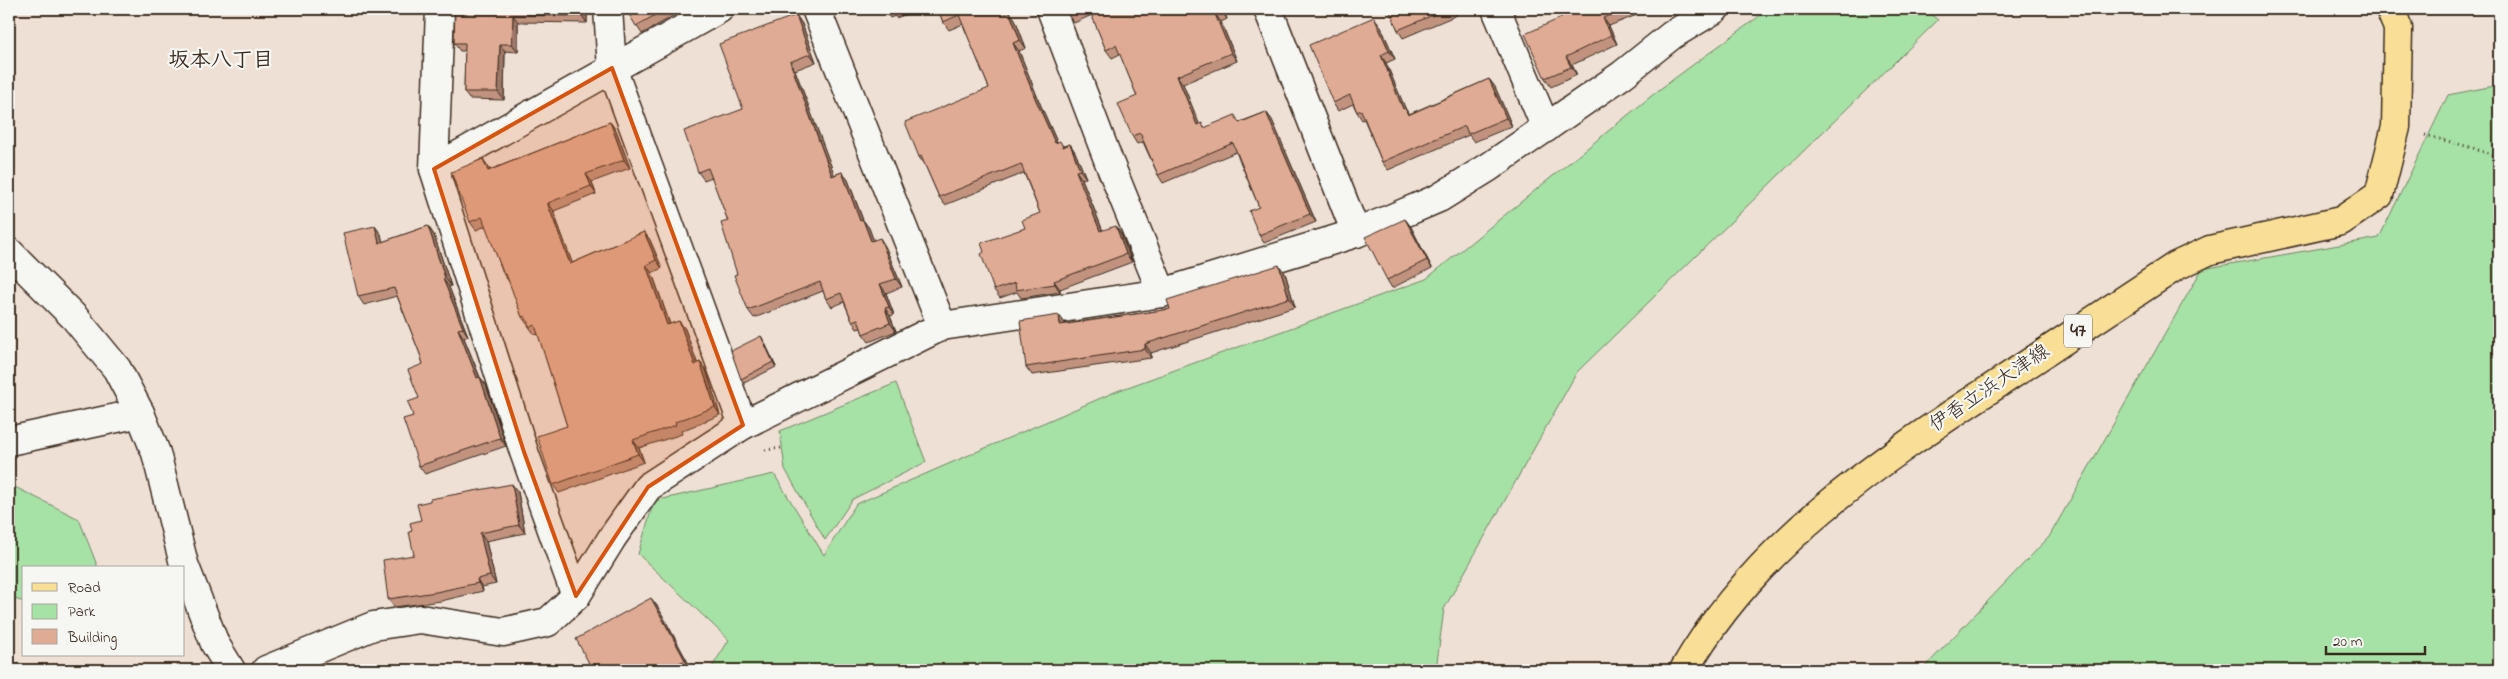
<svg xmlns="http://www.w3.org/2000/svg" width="2508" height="679" viewBox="0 0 2508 679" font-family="'Indie Flower','Klee One',sans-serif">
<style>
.green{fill:#a6e1a6;stroke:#708662}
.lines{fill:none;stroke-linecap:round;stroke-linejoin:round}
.minor-casing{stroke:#3b2a1e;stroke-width:31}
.major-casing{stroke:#3b2a1e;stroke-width:31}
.path{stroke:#3b2a1e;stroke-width:3;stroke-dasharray:1 4;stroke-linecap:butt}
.minor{stroke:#f6f6f2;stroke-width:28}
.major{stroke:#f9df96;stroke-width:28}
.wall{fill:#c1937f;stroke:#3b2a1e}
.shaded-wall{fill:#9d7868;stroke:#3b2a1e}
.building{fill:#e0ab94;stroke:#3b2a1e}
.marked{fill:#d7540e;fill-opacity:0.2;stroke:#d7540e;stroke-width:4;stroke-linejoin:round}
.labels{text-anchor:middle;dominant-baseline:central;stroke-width:4.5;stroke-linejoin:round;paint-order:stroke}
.shield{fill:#f6f6f2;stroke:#73675e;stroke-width:1}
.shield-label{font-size:19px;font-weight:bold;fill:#3b2a1e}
.street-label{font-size:20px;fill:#3b2a1e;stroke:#f6f6f2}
.neighbourhood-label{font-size:21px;font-weight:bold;fill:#3b2a1e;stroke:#f6f6f2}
</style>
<rect width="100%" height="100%" fill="#efe0d6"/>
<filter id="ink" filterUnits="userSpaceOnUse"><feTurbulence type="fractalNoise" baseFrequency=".02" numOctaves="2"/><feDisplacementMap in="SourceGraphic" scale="10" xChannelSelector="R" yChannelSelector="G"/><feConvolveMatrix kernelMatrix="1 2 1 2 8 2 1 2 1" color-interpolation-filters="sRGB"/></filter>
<g filter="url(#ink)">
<g class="green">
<polygon points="1769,9 1924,9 1938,20 1577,372 1444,609 1436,670 710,670 729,640 638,554 654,501 774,474 824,555 856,504 1117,391 1426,279 1660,89"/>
<polygon points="2499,85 2499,670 1922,670 2049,537 2202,269 2379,238 2448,95"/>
<polygon points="896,383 926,462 853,499 825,540 785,469 780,431"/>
<polygon points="9,484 79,519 98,568 24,568 24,602 9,597"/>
<polygon points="9,659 33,670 9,670"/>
</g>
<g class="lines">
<defs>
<g id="minor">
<polyline points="440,9 434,169 524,452 576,596"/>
<polyline points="608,9 612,68 743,425"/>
<polyline points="816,9 942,326"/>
<polyline points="1051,9 1109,162 1162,293"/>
<polyline points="1268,9 1356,233"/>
<polyline points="1496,9 1546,128"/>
<polyline points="434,169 719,9"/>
<polyline points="9,252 75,318 117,369 140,413 156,453 184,564 215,644 231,670"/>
<polyline points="9,441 140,413"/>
<polyline points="266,670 373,626 420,619 503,632 548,622 576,596 612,538 648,487 743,425 942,326 1162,293 1356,233 1390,219 1439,198 1489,167 1622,75 1672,35 1715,9"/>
</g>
<path id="major" d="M1684,670C1755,545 1878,462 1996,385C2056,345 2116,306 2176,266L2210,250L2341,221L2379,195L2396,127L2398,28L2390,9"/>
</defs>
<use href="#minor" class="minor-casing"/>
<use href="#major" class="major-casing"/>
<g class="path">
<polyline points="2425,135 2473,148 2499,158"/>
<polyline points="765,450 782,448"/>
</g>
<use href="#minor" class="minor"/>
<use href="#major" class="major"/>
</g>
<g class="wall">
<polygon points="455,9 587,9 587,23 518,22 518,52 505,51 504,100 469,99 464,92 465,51 460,51 454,43"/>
<polygon points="626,9 685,9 642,34"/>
<polygon points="883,9 920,9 896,18 895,16 890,18"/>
<polygon points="938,9 1006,9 1007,12 1009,11 1015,19 1026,48 1019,51 1041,106 1057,142 1064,146 1070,144 1075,152 1086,178 1082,179 1103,231 1121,234 1132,262 1060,289 1060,292 1021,298 1017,292 1000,298 994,290 984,252 1025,228 1040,213 1024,173 945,205 939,197 925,165 924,165 919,157 989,88 963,24 949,30 943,22"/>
<polygon points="1065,9 1223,9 1227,19 1221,22 1237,61 1183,84 1199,124 1205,128 1240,122 1266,112 1272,120 1316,222 1264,243 1259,235 1259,207 1236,152 1163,183 1158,175 1143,142 1137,144 1132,136 1137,96 1120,54 1112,58 1106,50 1092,15 1074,23 1068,15"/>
<polygon points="1389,9 1454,9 1457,15 1403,38 1398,30"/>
<polygon points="1556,9 1652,9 1609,26 1617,44 1572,65 1577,75 1551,87 1545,78 1561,18"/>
<polygon points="796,15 802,24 816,62 795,70 834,175 842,172 848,180 863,220 869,228 873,240 885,246 902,287 886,293 894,315 890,316 896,331 869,342 863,334 861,328 857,329 852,321 844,302 832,307 826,299 823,291 754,318 748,310 737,274 728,221 712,177 704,180 698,172 743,109"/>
<polygon points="1380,25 1395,59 1386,63 1405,108 1409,114 1489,79 1495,87 1512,126 1474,142 1469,135 1388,170 1382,162 1364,119 1362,120 1357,112 1353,104 1338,111 1333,103"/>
<polygon points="610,122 616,130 630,168 592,182 596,194 554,211 554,213 572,263 644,232 650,240 662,268 652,273 670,324 679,321 685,329 697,363 700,362 706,370 720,415 681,431 682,434 639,448 644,462 559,493 553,485 567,426 538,334 535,335 522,317 510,283 504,275 486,226 476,230 470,222 483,159 490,170"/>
<polygon points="1405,219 1411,227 1432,268 1392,288 1387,280"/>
<polygon points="428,226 434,235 451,286 449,287 468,336 464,338 480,377 486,385 506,446 425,474 419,466 413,416 419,398 423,364 420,354 397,296 364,305 358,296 381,234 382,242"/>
<polygon points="1285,273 1295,307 1151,353 1151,358 1032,375 1026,367 1065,323 1065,324 1170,309"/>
<polygon points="761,336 764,341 776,367 744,383 741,379"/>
<polygon points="518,492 525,533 486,541 496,584 482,587 483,591 441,601 394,607 388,599 414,555"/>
<polygon points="658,607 692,670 588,670 589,663"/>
</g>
<g class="shaded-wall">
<polygon points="582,9 587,9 587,23 582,16"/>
<polygon points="1221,9 1223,9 1227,19 1222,11"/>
<polygon points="1009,11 1015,19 1026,48 1020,40"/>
<polygon points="1215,14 1221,22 1237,61 1231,53"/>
<polygon points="513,15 518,22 518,52 512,44"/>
<polygon points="796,15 802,24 816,62 810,54"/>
<polygon points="1374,17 1380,25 1395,59 1389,51"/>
<polygon points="1603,18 1609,26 1617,44 1611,35"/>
<polygon points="1013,43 1019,51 1041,106 1061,151 1055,143 1035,98"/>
<polygon points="500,44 505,51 504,100 498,92"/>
<polygon points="1381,55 1386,63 1409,117 1403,109"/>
<polygon points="1566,57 1572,65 1577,75 1571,67"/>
<polygon points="790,62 795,70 838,184 832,176"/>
<polygon points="1177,76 1183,84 1203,133 1197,125"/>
<polygon points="1489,79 1495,87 1512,126 1506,118"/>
<polygon points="1266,112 1272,120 1316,222 1310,214"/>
<polygon points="610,122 616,130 630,168 624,160"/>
<polygon points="1070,144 1075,152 1086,178 1080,170"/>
<polygon points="483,159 489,168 493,179 488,171"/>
<polygon points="1076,171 1082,179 1106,239 1100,231"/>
<polygon points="842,172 848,180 866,229 860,221"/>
<polygon points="586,174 592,182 596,194 591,186"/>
<polygon points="548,203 554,211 554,213 576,273 570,264 548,205"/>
<polygon points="1405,219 1411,227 1432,268 1427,260"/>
<polygon points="863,220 869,228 877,249 871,241"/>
<polygon points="375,226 381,234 385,251 379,243"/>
<polygon points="428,226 434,235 451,286 445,278"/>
<polygon points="1116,226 1121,234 1132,262 1126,254"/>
<polygon points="644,232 650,240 662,268 656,260"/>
<polygon points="880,238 885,246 902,287 896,279"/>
<polygon points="646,265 652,273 673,333 667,325"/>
<polygon points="1279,265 1285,273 1295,307 1289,298"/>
<polygon points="443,279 449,287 468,336 463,328"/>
<polygon points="1054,281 1060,289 1060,292 1055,284"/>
<polygon points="880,284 886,293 894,315 889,307"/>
<polygon points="885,308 890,316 896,331 890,323"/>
<polygon points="1059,315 1065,323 1066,333 1060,325"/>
<polygon points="679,321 685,329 701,373 695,365"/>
<polygon points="458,329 464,338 483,386 477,378"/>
<polygon points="761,336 764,341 776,367 773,362"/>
<polygon points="1145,344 1151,353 1151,358 1145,349"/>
<polygon points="700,362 706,370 720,415 715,407"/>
<polygon points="480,377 486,385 506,446 500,438"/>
<polygon points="633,440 639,448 644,462 638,454"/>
<polygon points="512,484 518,492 525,533 519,525"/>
<polygon points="480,533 486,541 496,584 490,576"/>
<polygon points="477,579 482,587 483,591 478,583"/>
<polygon points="651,598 658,607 692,670 685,660"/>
</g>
<g class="building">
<polygon points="455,9 582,9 582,16 513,15 512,44 500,44 498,92 464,92 465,43 454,43"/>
<polygon points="626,9 666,9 636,26"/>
<polygon points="938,9 1004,9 1005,13 1009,11 1020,40 1013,43 1035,98 1055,143 1060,141 1063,147 1070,144 1080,170 1076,171 1100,231 1116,226 1126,254 1054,281 1055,284 1016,290 1015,283 994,290 981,254 984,252 981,243 1025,228 1022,220 1040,213 1021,164 939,197 921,156 919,157 905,122 989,88 959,15 943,22"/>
<polygon points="1065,9 1083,9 1068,15"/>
<polygon points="1089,9 1221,9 1222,11 1215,14 1231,53 1177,76 1197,125 1202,123 1204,128 1235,115 1239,123 1266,112 1310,214 1259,235 1249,211 1259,207 1233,143 1158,175 1140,133 1132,136 1118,104 1137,96 1116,45 1106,50"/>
<polygon points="1389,9 1447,9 1398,30"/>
<polygon points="1556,9 1626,9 1603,18 1611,35 1566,57 1571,67 1545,78 1525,34 1561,18"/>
<polygon points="796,15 810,54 790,62 832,176 842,172 860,221 863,220 871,241 880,238 896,279 880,284 889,307 885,308 890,323 863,334 858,319 852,321 841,293 826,299 820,282 748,310 734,275 737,274 721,223 728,221 708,168 698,172 684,131 743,109 719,44"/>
<polygon points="1374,17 1389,51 1381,55 1403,109 1405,108 1408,115 1489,79 1506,118 1468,134 1465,126 1382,162 1361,110 1357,112 1350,95 1333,103 1309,45"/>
<polygon points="610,122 624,160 586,174 591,186 548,203 548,205 570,264 644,232 656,260 646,265 667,325 679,321 695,365 700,362 715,407 675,422 676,425 633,440 638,454 553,485 537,436 567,426 535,325 530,327 525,316 522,317 506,274 504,275 482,217 470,222 451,172 483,159 488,171"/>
<polygon points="1405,219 1427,260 1387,280 1365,237"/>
<polygon points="375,226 379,243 428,226 445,278 443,279 463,328 458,329 477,378 480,377 500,438 419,466 403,419 413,416 408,402 419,398 408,370 423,364 420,354 394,288 358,296 343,233"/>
<polygon points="1279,265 1289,298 1145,344 1145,349 1026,367 1020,321 1059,315 1060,325 1170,309 1167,300"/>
<polygon points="761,336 773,362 741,379 731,351"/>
<polygon points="512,484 519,525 480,533 490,576 477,579 478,583 436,592 388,599 383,560 414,555 409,532 412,531 410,523 421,520 417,504 430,501 430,499"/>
<polygon points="651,598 685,660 666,670 588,670 585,665 589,663 576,639"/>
</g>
</g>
<path class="marked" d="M612,68L743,425L648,487L576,596L524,452L434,169Z"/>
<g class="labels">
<rect class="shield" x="2064" y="314.5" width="28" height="33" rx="4"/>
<g class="shield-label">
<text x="2078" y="331">47</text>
</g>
<g class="street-label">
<text transform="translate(1990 389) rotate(-34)">伊香立浜大津線</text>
</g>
<g class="neighbourhood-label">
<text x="221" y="61">坂本八丁目</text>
</g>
</g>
<rect width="2508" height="679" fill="none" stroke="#f6f6f2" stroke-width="30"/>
<rect x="15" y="15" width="2478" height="649" fill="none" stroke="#3b2a1e" stroke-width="2" filter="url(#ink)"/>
<rect x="22" y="566" width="162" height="90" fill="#f6f6f2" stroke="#aba49d"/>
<rect x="32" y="583" width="25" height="8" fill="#f9df96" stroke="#aba49d"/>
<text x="68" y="592" font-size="15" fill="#3b2a1e">Road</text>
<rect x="32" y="604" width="25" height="15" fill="#a6e1a6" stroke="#aba49d"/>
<text x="68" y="616" font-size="15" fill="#3b2a1e">Park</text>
<rect x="32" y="629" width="25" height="15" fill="#e0ab94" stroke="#aba49d"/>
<text x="68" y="642" font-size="15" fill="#3b2a1e">Building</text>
<path d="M2326 646v8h99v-8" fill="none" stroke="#3b2a1e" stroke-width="2.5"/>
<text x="2333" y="646" font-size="15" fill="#3b2a1e" stroke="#f6f6f2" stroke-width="4" paint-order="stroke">20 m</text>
</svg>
